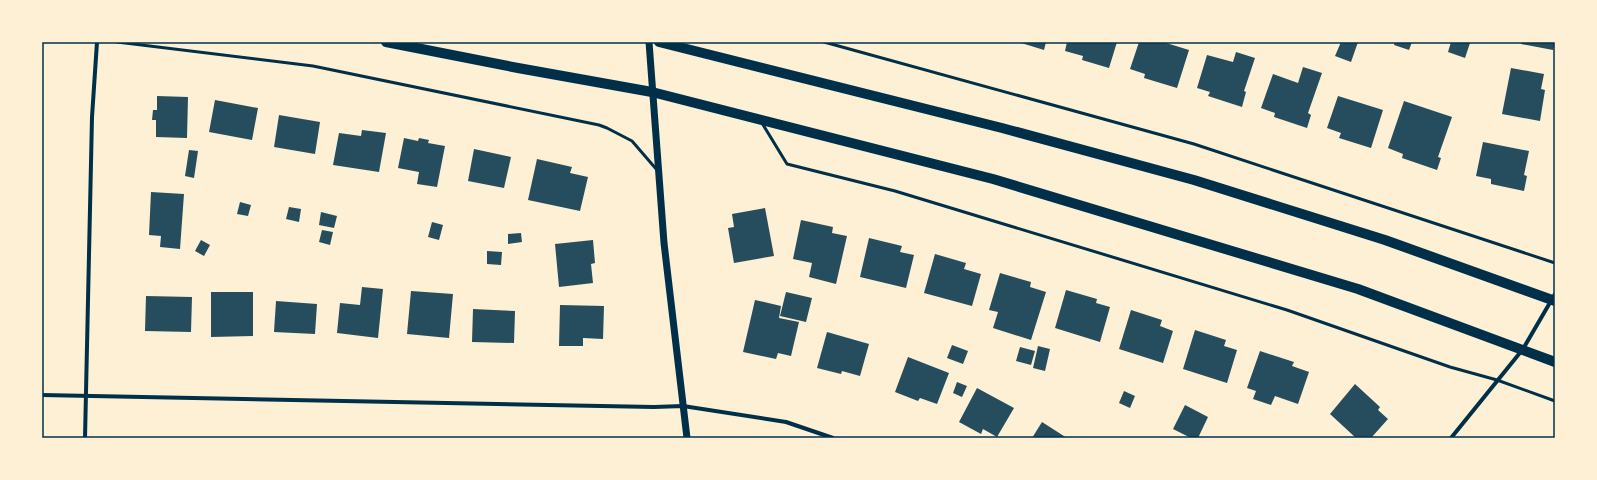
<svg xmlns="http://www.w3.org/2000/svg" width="1597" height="480" viewBox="0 0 1597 480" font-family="'Fira Sans Condensed',sans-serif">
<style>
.building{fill:#264d5e}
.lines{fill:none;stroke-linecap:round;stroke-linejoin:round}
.service{stroke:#003049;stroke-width:3}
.minor{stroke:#003049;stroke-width:4}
.tertiary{stroke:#003049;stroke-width:7}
.primary{stroke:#003049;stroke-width:10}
.neatline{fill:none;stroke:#003049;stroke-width:1.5}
</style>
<rect width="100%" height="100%" fill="#fdf0d5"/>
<g class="building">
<polygon points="1018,42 1046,42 1044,50"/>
<polygon points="1067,42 1117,42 1109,68 1082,60 1083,56 1065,51"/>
<polygon points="1139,42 1163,42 1189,50 1177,88 1144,78 1145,74 1130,69"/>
<polygon points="1341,42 1358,42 1351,62 1335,56"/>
<polygon points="1395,42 1412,42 1409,50 1394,45"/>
<polygon points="1451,42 1470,43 1465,58 1448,52"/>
<polygon points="1521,42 1555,42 1553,50 1521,44"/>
<polygon points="1236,52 1255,58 1244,91 1246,92 1242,107 1208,96 1210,92 1197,88 1207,55 1233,62"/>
<polygon points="1303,67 1322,73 1308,113 1311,115 1307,128 1274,117 1275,113 1261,108 1273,74 1298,83"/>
<polygon points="1511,68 1544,74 1541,89 1545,90 1540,121 1502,114"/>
<polygon points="157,96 188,97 187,138 156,137 156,120 152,120 153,110 157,110"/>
<polygon points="1338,96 1383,110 1371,148 1339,138 1341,133 1327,128"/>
<polygon points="215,100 258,108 252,140 209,132"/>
<polygon points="1404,101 1452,117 1438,157 1441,158 1437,170 1402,158 1403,154 1388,148"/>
<polygon points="279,115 320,122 315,154 274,147"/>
<polygon points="362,130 386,133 379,172 333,165 339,133 361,136"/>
<polygon points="404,138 418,141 419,138 429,140 428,143 445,146 437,187 417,184 419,172 398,168"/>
<polygon points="1483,142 1529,151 1524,175 1527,176 1524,191 1491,184 1491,179 1476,176"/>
<polygon points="474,149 511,157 504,188 468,181"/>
<polygon points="189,150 198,151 194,178 185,176"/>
<polygon points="537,159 572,167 570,173 588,177 580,211 528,200"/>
<polygon points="151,192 184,194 180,249 160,247 161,236 149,235"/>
<polygon points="240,202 251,205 248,216 237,214"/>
<polygon points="289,207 301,209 299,222 286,219"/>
<polygon points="765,208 774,256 734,263 728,228 734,227 732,214"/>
<polygon points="321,212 337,216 334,228 319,225"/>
<polygon points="801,220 833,227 832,233 847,236 836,284 809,277 812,263 793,259"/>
<polygon points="432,222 443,225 439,240 428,237"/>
<polygon points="322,230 333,232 330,245 319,242"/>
<polygon points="521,233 522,242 508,244 508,234"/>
<polygon points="869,238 902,246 900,252 914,255 906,288 860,277"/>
<polygon points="201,240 210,245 204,256 195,251"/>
<polygon points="593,240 595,263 591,264 593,283 559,287 555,244"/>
<polygon points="487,251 502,252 501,265 487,264"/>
<polygon points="935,254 966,263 964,269 981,274 972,306 924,293"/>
<polygon points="1000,273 1031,282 1030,287 1046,292 1031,340 993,328 998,312 989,310"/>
<polygon points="362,287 383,289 378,338 337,333 340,303 360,305"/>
<polygon points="1066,290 1097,299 1096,303 1110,307 1100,342 1055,328"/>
<polygon points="411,291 453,294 449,338 407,334"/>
<polygon points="211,292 253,292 253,336 211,337"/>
<polygon points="786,292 812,298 806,322 780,316"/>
<polygon points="146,296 192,297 191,332 145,331"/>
<polygon points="755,300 781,306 779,318 799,322 791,356 778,353 776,359 743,352"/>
<polygon points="276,301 317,304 315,334 274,332"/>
<polygon points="560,305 604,306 603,339 583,338 583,346 559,346"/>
<polygon points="473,309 515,311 514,343 472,342"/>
<polygon points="1131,310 1162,320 1160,326 1173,331 1163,363 1119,349"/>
<polygon points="1195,330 1226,340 1224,346 1237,350 1227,383 1183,369"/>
<polygon points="827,332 869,344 860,376 842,371 841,374 817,368"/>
<polygon points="952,345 968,351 963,364 947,358"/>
<polygon points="1038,346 1050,349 1045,371 1033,368"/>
<polygon points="1020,347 1035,351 1031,365 1016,361"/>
<polygon points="1260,351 1294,362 1292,366 1309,372 1298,404 1275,396 1271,405 1253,399 1256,391 1247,388"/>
<polygon points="908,357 949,373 937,404 920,398 918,401 895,392"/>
<polygon points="957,382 967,386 962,397 953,393"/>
<polygon points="1355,384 1380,407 1378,410 1388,419 1371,438 1356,438 1330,414"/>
<polygon points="977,388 1014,408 997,437 983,429 981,434 959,422"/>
<polygon points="1124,391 1135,396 1130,408 1119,403"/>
<polygon points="1185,405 1208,417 1198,438 1191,438 1173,429"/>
<polygon points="1042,422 1067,438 1032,438"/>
</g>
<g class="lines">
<g class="service">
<polyline points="117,42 313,66 599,125 607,128 632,141 657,170"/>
<polyline points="824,42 1194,144 1555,263"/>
<polyline points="762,123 787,164 895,191 1287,310 1450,367 1497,380 1555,401"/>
</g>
<g class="minor">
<polyline points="42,395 654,407 683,406 786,422 833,438"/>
<polyline points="85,438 92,117 97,42"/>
<polyline points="1451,438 1523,349 1555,294"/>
</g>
<polyline class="tertiary" points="649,42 664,243 687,438"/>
<g class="primary">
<polyline points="386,42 518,68 652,92 993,179 1358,289 1555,362"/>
<polyline points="659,42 1002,128 1194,180 1385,240 1555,301"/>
</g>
</g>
<rect width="1597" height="480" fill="none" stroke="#fdf0d5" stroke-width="86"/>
<rect x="43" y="43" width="1511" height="394" class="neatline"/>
</svg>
